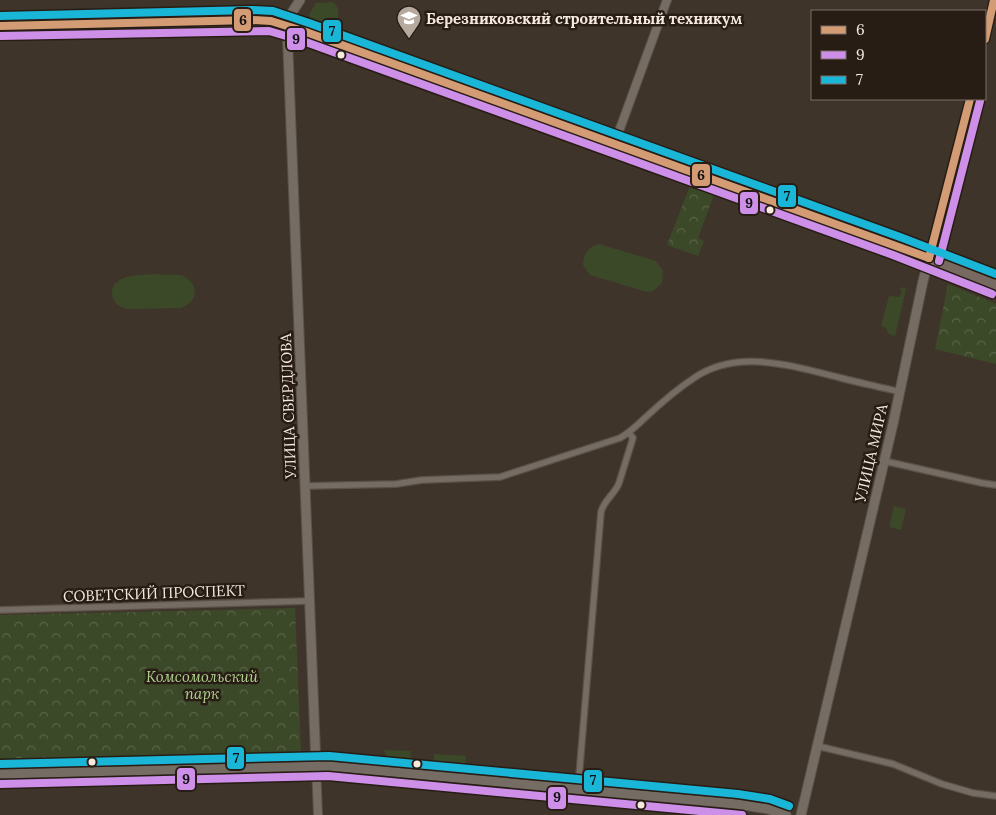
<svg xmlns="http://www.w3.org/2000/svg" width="996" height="815" viewBox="0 0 996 815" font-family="Lora,serif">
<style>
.green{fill:#3c4929}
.park{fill:url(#park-crowns)}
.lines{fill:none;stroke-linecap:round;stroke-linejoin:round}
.minor-casing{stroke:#5b5147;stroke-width:8}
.tertiary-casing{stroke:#5b5147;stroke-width:10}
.secondary-casing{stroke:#5b5147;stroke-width:11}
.primary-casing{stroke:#5b5147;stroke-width:11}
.minor{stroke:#756c64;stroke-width:5.5}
.tertiary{stroke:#756c64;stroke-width:8}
.secondary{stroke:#756c64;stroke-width:9}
.primary{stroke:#786a61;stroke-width:9}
.bus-1-casing{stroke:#271d15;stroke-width:11}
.bus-2-casing{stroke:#271d15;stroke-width:11}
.bus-3-casing{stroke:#271d15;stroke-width:11}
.bus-1{stroke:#d39c74;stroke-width:8}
.bus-2{stroke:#ce8fe9;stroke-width:8}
.bus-3{stroke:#1ab6d8;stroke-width:8}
.bus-dot{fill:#f6e9dd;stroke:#271d15;stroke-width:2}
.labels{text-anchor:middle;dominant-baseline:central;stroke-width:5;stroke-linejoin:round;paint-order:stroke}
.poi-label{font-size:15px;font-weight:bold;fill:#f6e9dd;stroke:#271d15;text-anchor:start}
.street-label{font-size:15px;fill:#f6e9dd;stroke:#271d15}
.park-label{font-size:15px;font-style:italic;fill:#b0d28e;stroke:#271d15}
.line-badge{stroke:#271d15;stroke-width:2}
.pale-badge-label{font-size:14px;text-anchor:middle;font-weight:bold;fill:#111}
</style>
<defs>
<pattern id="park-crowns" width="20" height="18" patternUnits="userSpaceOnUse" patternTransform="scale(1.25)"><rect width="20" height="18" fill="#3c4929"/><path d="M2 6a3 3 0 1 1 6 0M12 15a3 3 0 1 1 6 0" fill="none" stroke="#596348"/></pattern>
</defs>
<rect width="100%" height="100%" fill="#3f3429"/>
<g class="green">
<polygon points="333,2 338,8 339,31 318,24 318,21 311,21 309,14 316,3"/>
<path d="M599,244L656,261L663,271L662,283L653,291L647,292L590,275L583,265C583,254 588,247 599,244Z"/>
<path d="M181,275C199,283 200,300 181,308L128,309C119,307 113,303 112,294C110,268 165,275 181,275Z"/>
<polygon points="902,287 906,289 895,336 889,334 886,328 881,326 889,296 899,297 902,293 900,289"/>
<polygon points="894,506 906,509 901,530 889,527"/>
<polygon points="384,750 411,751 410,763 390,762"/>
<polygon points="434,754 466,756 465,771 434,764"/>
</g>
<g class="park">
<polygon points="690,186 714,195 698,238 704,241 698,256 667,245"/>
<polygon points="948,284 996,304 996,364 935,349"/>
<polygon points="295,608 301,752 300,759 83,762 0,766 0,615"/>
</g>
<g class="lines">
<defs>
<g id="minor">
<polyline points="884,461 982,483 996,485"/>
<path d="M305,486L396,484L422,480L500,477L620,438C631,432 638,424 647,416C661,403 677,389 694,378C738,348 793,366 841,378C860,383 880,387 900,392"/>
<polyline points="0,610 309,601"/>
<polyline points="817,746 893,764 942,784 973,793 996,796"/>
<path d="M578,789L601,512C604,500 615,494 619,483L633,438L629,433"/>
</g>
<g id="tertiary">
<polyline points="614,145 667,0"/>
<polyline points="316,766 318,815"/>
</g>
<g id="secondary">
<polyline points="300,0 291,14 287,25 316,766"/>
<polyline points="985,39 994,0"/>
<polyline points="0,774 328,766 737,804 768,809 786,815"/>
<polyline points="801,815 893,424 923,281 951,177 970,99"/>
</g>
<g id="primary">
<polyline points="0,26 253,20 271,21 306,32 474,94 897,246 996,285"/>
<polyline points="0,36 152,32 293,31"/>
</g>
</defs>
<use href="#minor" class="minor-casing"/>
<use href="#tertiary" class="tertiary-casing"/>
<use href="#secondary" class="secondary-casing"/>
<use href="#primary" class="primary-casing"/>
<use href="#minor" class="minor"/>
<use href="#tertiary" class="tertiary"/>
<use href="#secondary" class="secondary"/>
<use href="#primary" class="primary"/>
<defs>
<g id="bus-1">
<polyline points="0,26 253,20 271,21 306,32 929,258"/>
<polyline points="985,39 994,0"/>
<polyline points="929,258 970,99"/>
</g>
<g id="bus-2">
<polyline points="0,36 269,31 303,41 893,255 992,294"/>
<polyline points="939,261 980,101"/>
<polyline points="0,784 328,776 742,815"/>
</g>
<g id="bus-3">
<polyline points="0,16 253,10 273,11 309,23 900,237 996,274"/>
<polyline points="0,764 329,756 738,794 770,799 789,806"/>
</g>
</defs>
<use href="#bus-1" class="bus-1-casing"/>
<use href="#bus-2" class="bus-2-casing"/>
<use href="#bus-3" class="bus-3-casing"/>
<use href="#bus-1" class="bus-1"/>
<use href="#bus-2" class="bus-2"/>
<use href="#bus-3" class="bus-3"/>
</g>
<defs>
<symbol id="university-pin" viewBox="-11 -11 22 30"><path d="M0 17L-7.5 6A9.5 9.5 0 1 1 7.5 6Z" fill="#b6aa9e" stroke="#271d15"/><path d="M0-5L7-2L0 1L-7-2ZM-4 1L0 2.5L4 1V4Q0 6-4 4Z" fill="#fff"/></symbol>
</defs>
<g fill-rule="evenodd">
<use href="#university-pin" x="395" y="4" width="28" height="38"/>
</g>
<g class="bus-dot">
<circle cx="341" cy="55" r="4.5"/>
<circle cx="770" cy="210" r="4.5"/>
<circle cx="92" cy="762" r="4.5"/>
<circle cx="417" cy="764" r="4.5"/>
<circle cx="641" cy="805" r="4.5"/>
</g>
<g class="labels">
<g class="poi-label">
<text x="426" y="18">Березниковский строительный техникум</text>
</g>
<g class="street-label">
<text transform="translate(288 406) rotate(-92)">УЛИЦА СВЕРДЛОВА</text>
<text transform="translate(871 453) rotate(-77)">УЛИЦА МИРА</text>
<text transform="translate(154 593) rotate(-2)">СОВЕТСКИЙ ПРОСПЕКТ</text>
</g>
<g class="park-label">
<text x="202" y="676">Комсомольский<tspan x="202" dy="17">парк</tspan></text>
</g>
</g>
<g class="line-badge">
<rect x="233" y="8" width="19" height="24" rx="5" fill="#d39c74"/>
<rect x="322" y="19" width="20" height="24" rx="5" fill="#1ab6d8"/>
<rect x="286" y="27" width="20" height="24" rx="5" fill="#ce8fe9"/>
<rect x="691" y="163" width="20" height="24" rx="5" fill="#d39c74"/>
<rect x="777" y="184" width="20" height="24" rx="5" fill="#1ab6d8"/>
<rect x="739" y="191" width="20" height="24" rx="5" fill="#ce8fe9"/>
<rect x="226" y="746" width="19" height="24" rx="5" fill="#1ab6d8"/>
<rect x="176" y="767" width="20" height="24" rx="5" fill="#ce8fe9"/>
<rect x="583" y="769" width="20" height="24" rx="5" fill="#1ab6d8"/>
<rect x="547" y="786" width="20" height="24" rx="5" fill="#ce8fe9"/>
</g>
<g class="pale-badge-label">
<text x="243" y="25">6</text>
<text x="332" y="36">7</text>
<text x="296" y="44">9</text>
<text x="701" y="180">6</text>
<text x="787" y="201">7</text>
<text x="749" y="208">9</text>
<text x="236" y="763">7</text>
<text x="186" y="784">9</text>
<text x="593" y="785">7</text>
<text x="557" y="802">9</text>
</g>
<rect x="811" y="10" width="175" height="90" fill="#271d15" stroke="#7a6f65"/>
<rect x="821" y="26" width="25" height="8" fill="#d39c74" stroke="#7a6f65"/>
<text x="856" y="35" font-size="15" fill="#f6e9dd">6</text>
<rect x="821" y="51" width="25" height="8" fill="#ce8fe9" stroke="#7a6f65"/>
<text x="856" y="60" font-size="15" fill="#f6e9dd">9</text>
<rect x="821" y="76" width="25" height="8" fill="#1ab6d8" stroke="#7a6f65"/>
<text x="856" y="85" font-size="15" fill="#f6e9dd">7</text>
</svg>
